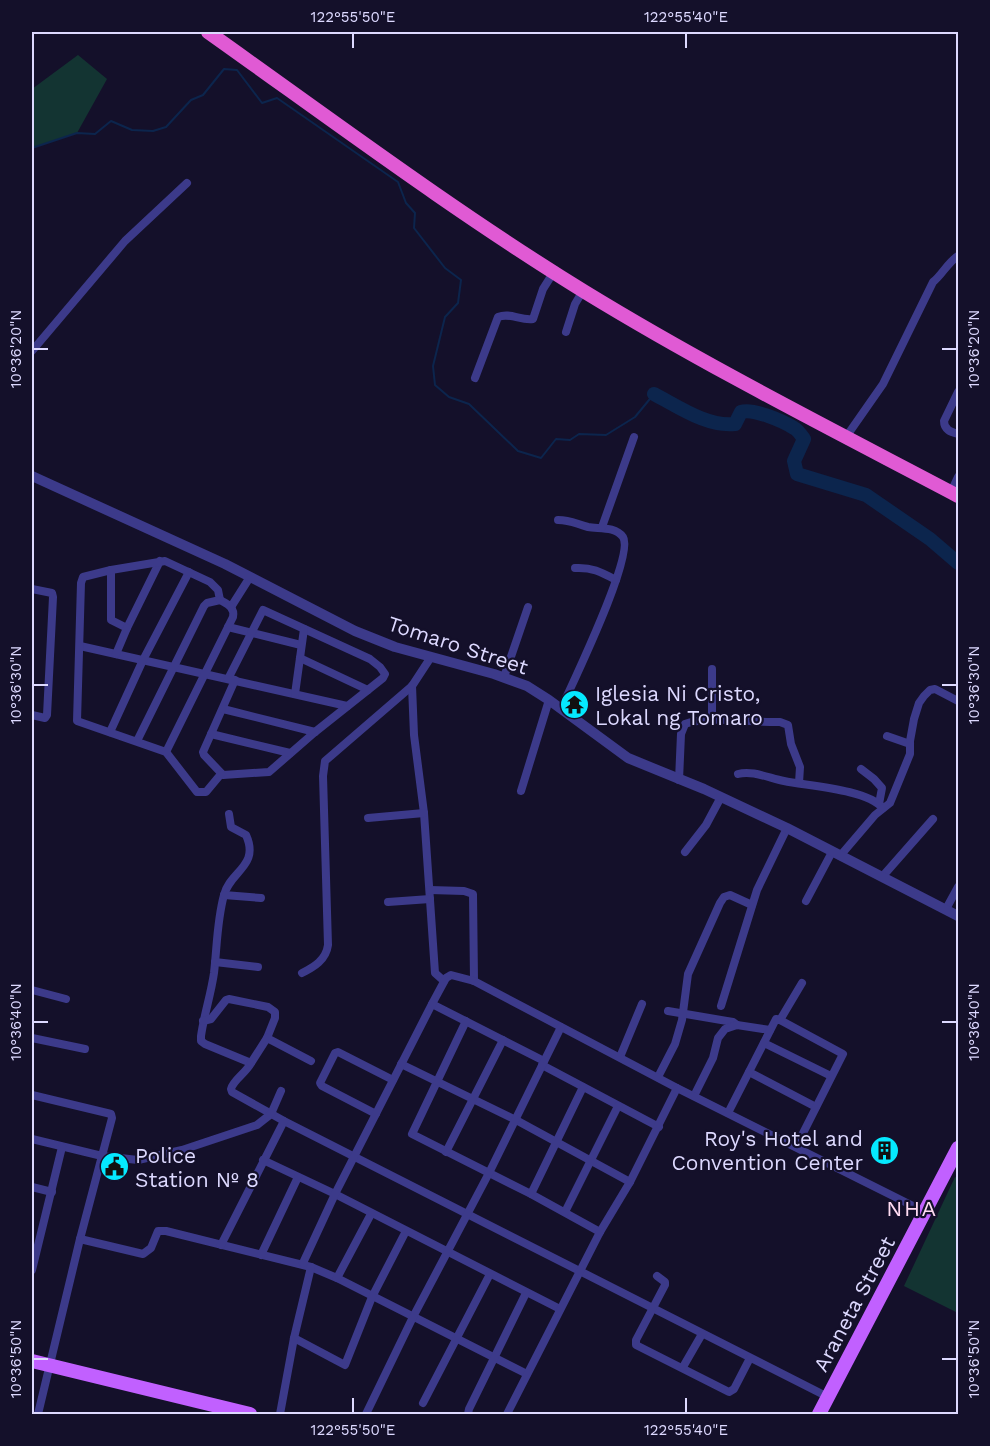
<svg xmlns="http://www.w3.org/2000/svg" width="990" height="1446" viewBox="0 0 990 1446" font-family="'Work Sans',sans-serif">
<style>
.green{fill:#133432}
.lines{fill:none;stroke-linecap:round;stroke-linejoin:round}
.stream{stroke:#0c254d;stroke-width:2}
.river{stroke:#0c254d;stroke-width:14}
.minor{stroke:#3c3a8a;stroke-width:8}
.tertiary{stroke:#3c3a8a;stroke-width:10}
.primary{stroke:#c160ff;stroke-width:14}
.trunk{stroke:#e05ad4;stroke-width:14}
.ticks{fill:none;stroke:#ddd9ff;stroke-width:2}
.labels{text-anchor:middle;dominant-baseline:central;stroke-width:4.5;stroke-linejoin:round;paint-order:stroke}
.street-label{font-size:21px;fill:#ddd9ff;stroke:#14102a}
.poi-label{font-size:21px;fill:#ddd9ff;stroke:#14102a;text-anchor:start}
.neighbourhood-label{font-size:22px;letter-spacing:1.5px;fill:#ffdbf2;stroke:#14102a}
.neatline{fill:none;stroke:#ddd9ff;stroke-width:2}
.ticks-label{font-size:15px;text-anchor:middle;fill:#ddd9ff}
</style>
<rect width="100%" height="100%" fill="#14102a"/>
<g class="green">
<polygon points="78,55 107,79 77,133 32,148 32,89"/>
<polygon points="955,1177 958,1178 958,1313 904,1286"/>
</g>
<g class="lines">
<g class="stream">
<polyline points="32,148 77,133 95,134 111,121 132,130 153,131 166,127 191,100 203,95 224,69 237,70 262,103 277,98 398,182 406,203 415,213 414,228 445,268 461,280 458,303 445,317 433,366 435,385 449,397 469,404 518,451 541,458 556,439 570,440 579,434 606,435 635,417 654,394"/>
<polyline points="32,188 32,211"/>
</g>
<path class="river" d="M654,394C679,407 707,427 735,424L741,412C753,408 783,421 794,428C798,430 801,435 804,439L794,461L797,474L866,495L930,539L958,563"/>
<g class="minor">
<polyline points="566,332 575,304 584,289"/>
<polyline points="32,351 125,241 187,183"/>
<path d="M475,378L498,317C510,312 521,321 533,319L543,289L555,270"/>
<path d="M958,392L944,421C944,430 951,432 958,434"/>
<path d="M846,437L883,384L933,282C942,275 948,262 958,256"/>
<polyline points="951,492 958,477"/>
<path d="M558,520C571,520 576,524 588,527C599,529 615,526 623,537C635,555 572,684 561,709"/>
<polyline points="602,527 634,437"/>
<path d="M575,568C592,567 601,572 616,580"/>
<polyline points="111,570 111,620 127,628 160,561"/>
<polyline points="32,589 52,593 53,597 47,715 45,718 32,715"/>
<polyline points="231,607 250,577"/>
<polyline points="228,627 301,645"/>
<polyline points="80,646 347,706"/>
<polyline points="116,654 127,628"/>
<polyline points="300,658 368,690"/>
<polyline points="504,677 528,607"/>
<polyline points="228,679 263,610 370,659 380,667 385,674 383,678 315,732 269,772 223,775 204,755 203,752 235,680"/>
<polyline points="412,686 414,735 424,813 435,973 444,981"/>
<polyline points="295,694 304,629"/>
<polyline points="223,709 315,732"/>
<polyline points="712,720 712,669"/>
<polyline points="110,732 143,660 189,572"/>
<polyline points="211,734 290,753"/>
<polyline points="887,736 910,744"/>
<polyline points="137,741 204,606 207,603 220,600 218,590 210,582 165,561 111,570 83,577 81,583 77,721 166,752 197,792 206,792 221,774"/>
<path d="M166,752L233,617C235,607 227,604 220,600"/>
<polyline points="861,769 874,779 882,788 879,804"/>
<path d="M738,774C752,770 769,778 784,781C808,786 866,789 883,808"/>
<path d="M679,780L681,734L685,724C706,715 756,723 780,722L788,725L791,744L800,767L799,783"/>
<polyline points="521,791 549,700"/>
<path d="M229,814L231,827L246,835C260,866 230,871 224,895C217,920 217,947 214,973C211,994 204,1015 201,1036V1041L205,1044L251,1063C246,1073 233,1080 231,1089L232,1092L284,1121L828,1397"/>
<polyline points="368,818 424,813"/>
<polyline points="685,852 706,825 721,797"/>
<polyline points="840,856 875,815 890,803 910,754 910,741 914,719 919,703 924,696 930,690 935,689 958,701"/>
<polyline points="882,877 933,819"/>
<polyline points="430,890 464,891 473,894 474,981"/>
<polyline points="224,895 261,898"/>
<polyline points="806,901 832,852"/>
<polyline points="388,902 430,899"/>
<polyline points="946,909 958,887"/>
<polyline points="215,962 258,967"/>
<path d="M302,973C314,967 326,960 328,945L323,776L325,761L412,686L431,657"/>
<polyline points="32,990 66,999"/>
<polyline points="432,1004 544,1061"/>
<polyline points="721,1006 757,890 787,828"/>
<polyline points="668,1011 733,1022 737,1025"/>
<polyline points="780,1020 802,983"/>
<polyline points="203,1021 211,1019 226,1000 229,999 268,1007 275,1012 275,1018 267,1038"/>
<polyline points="466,1021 412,1134 531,1194 600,1232"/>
<polyline points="32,1038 85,1049"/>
<polyline points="764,1043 831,1076"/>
<polyline points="620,1057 642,1004"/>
<polyline points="251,1063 267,1038 311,1061"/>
<polyline points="401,1064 516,1120 630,1182"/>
<polyline points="542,1065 659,1127"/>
<polyline points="749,1072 816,1107"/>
<polyline points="658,1077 675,1044 682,1020 688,974 720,903 724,897 730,895 752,905"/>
<polyline points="32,1095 107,1113 111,1114 112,1118 80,1239 38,1414"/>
<polyline points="694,1096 713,1058 718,1038 725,1029 737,1025 770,1030"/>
<polyline points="728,1113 776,1019 780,1020 843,1054 796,1147"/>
<polyline points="376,1114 322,1086 320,1083 335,1053 338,1052 393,1080"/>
<polyline points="32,1139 102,1156 138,1160 182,1150 257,1125 271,1114 281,1091"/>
<polyline points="446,1152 503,1040"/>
<polyline points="263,1160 335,1194 560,1309"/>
<polyline points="32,1187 52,1192"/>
<polyline points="531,1194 583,1087"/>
<polyline points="565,1212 618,1106"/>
<polyline points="80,1239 143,1254 151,1248 158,1231 166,1231 311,1267 337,1278 527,1374"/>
<polyline points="221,1245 284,1121"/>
<polyline points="261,1255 298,1177"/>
<polyline points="303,1263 335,1194 432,1004 446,978 451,975 474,981 677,1088 925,1212"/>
<polyline points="32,1270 62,1147"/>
<polyline points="657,1276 665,1282 665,1285 636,1340 636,1345 729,1392 734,1389 750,1358"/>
<polyline points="337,1278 371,1214"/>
<polyline points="294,1338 345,1365 372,1297 406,1231"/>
<polyline points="683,1367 702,1334"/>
<polyline points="423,1403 490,1274"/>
<polyline points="280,1414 294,1338 311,1267"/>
<polyline points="366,1414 413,1317 489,1173 561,1027"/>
<polyline points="468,1414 469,1409 526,1293"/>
<polyline points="507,1414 600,1232 630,1182 677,1088"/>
</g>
<polyline class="tertiary" points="32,476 225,564 355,631 395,647 494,674 527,686 549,700 628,758 704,789 787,828 958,916"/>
<g class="primary">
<polyline points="32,1361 250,1414"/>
<polyline points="819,1414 958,1148"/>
</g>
<path class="trunk" d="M208,32C332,120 455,212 585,292C706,366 833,430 958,496"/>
</g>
<path class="ticks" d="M353,33V48M686,33V48M33,349H48M942,349H957M33,685H48M942,685H957M33,1022H48M942,1022H957M33,1359H48M942,1359H957M353,1398V1413M686,1398V1413"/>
<defs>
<symbol id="temple-disc" viewBox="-11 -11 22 22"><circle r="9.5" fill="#05e9ff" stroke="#14102a"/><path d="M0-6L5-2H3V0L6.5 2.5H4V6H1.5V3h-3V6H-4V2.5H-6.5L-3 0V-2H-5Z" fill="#111"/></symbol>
<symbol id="building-disc" viewBox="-11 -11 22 22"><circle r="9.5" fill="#05e9ff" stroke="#14102a"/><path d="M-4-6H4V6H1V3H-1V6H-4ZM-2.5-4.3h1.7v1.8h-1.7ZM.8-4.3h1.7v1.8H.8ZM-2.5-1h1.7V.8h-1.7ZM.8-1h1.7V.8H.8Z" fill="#111"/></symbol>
<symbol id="civic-disc" viewBox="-11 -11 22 22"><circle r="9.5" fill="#05e9ff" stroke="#14102a"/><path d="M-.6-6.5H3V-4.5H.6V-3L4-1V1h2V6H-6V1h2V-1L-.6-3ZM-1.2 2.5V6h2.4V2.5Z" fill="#111"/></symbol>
</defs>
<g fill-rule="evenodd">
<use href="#temple-disc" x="558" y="688" width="33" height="33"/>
<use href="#building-disc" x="868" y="1134" width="33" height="33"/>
<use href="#civic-disc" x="98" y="1150" width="33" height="33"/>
</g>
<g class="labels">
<g class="street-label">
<text transform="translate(458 645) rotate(18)">Tomaro Street</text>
<text transform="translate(854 1304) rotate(-62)">Araneta Street</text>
</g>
<g class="poi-label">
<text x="595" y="693">Iglesia Ni Cristo,<tspan x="595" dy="24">Lokal ng Tomaro</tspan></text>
<text x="863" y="1138" text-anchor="end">Roy's Hotel and<tspan x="863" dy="24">Convention Center</tspan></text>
<text x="135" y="1155">Police<tspan x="135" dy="24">Station № 8</tspan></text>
</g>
<g class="neighbourhood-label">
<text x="912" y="1208">NHA</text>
</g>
</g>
<rect width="990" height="1446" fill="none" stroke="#14102a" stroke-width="66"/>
<rect x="33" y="33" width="924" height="1380" class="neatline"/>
<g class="ticks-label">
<text x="353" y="22">122°55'50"E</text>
<text x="686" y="22">122°55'40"E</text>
<text transform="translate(974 349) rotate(-90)" y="5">10°36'20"N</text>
<text transform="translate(16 349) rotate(-90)" y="5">10°36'20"N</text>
<text transform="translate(974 685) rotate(-90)" y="5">10°36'30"N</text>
<text transform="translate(16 685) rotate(-90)" y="5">10°36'30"N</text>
<text transform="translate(974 1022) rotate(-90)" y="5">10°36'40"N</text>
<text transform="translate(16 1022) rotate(-90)" y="5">10°36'40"N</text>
<text transform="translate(16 1359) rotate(-90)" y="5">10°36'50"N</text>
<text transform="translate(974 1359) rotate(-90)" y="5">10°36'50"N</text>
<text x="353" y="1435">122°55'50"E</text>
<text x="686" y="1435">122°55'40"E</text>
</g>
</svg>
